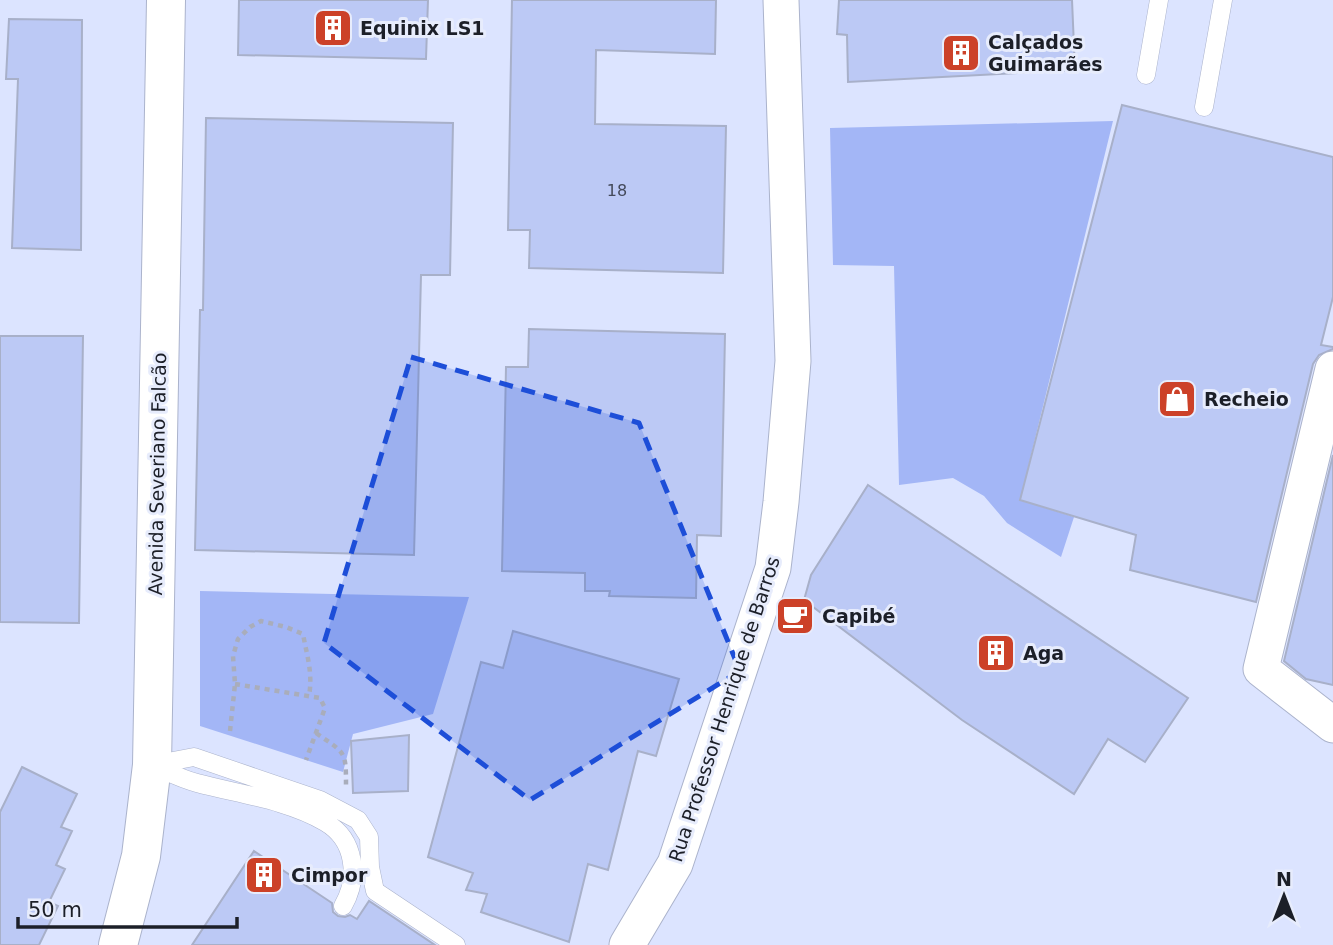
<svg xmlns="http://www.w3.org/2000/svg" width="1333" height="945" font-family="'DejaVu Sans',sans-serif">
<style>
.built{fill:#dce4ff}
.green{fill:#a3b6f6}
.building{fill:#bcc9f5;stroke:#a8b0c9;stroke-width:2}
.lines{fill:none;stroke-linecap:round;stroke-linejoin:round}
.service-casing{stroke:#abb3cc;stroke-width:19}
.minor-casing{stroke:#abb3cc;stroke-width:37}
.tertiary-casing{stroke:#abb3cc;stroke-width:40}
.path{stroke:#a9adbb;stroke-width:4.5;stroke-dasharray:5 5;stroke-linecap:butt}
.service{stroke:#fff;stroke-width:18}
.minor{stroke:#fff;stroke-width:35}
.tertiary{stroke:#fff;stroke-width:38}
.marked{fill:#1d4ed8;fill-opacity:0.2;stroke:#1d4ed8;stroke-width:5;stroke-dasharray:14 9;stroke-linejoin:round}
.labels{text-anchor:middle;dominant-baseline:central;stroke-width:6;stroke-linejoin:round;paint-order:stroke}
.number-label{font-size:16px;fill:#444a5b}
.poi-label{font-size:19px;font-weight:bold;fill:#1c1f28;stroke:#e7ecfc;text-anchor:start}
.street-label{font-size:19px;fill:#1c1f28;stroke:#e7ecfc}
</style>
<rect width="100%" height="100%" fill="#e7ecfc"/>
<path class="built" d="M0,0H1333V945H0Z"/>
<path class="green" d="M1113,121L1020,500L1074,517L1061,557L1007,523L984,496L953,478L899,485L894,266L833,265L830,128Z
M200,591L469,597L433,714L353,734L343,772L200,726Z"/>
<path class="building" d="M239,0H428L426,59L238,55Z
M512,0H716L715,54L596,50L595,124L726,126L723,273L529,268L530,230H508Z
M839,0H1072L1075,70L848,82L847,35L837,34Z
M9,19L82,20L81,250L12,248L18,79H6Z
M1122,105L1333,157V297L1321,345L1333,347V349L1319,355L1313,364L1256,602L1130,570L1136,535L1020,500Z
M206,118L453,123L450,275H421L414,555L195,550L200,310H203Z
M529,329L725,334L721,536L697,535L696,598L609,596L610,591H585V573L502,571L506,367H528Z
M0,336H83L79,623L0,622Z
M1333,455V685L1306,679L1284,661Z
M868,485L1188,698L1145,762L1108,739L1074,794L962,720L804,600L811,575Z
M513,631L679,679L656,756L638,751L608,870L588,864L569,942L481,912L487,894L466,890L473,873L428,857L481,662L503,668Z
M409,735L408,791L353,793L351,741Z
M22,767L77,794L61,827L72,831L56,865L65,869L49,902L58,906L39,945H0V812Z
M254,851L332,903L333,912L338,916L345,917L350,915L357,919L369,901L435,945H192Z"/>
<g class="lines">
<defs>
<path id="service" d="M1146,75L1159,0
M1204,107L1223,0
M152,765L194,757L320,800L358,820L369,837L370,867L375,891L456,945
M152,765C166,771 181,779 197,783C238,794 288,800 325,822C356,840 359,878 343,906"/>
<path id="minor" d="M1333,369L1261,669L1333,725
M627,945L675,864L773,568L781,502L793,361L781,0"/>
<path id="tertiary" d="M118,945L141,856L152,765L166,0"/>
</defs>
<use href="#service" class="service-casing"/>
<use href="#minor" class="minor-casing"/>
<use href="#tertiary" class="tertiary-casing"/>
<path class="path" d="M235,684L320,698L325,708L306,760
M230,731L235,684L233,656L238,639L250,627L261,621L286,627L303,634C307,656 313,673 309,696
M316,733C346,754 346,750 346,788"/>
<use href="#service" class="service"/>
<use href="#minor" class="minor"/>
<use href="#tertiary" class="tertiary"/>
</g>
<path class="marked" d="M411,357L639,423L740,671L530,800L324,643Z"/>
<defs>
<symbol id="building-square" viewBox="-11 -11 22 22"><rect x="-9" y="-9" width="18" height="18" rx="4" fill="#cc4128" stroke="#e7ecfc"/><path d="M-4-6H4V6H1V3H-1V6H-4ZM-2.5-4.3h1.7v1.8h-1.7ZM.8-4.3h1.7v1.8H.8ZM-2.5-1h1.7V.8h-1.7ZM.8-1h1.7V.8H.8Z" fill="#fff"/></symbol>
<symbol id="shop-square" viewBox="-11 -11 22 22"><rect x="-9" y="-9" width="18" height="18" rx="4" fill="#cc4128" stroke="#e7ecfc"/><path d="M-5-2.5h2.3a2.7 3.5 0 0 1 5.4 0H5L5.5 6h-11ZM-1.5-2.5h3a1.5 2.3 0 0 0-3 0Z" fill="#fff"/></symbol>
<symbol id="cafe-square" viewBox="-11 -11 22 22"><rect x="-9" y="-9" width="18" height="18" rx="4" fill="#cc4128" stroke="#e7ecfc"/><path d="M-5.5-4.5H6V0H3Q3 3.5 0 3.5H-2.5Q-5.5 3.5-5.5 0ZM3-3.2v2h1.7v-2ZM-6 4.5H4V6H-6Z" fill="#fff"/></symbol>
</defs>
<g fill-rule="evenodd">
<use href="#building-square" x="311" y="6" width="44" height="44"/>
<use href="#building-square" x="939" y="31" width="44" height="44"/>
<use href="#shop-square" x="1155" y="377" width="44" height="44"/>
<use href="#cafe-square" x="773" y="594" width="44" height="44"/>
<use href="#building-square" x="974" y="631" width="44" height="44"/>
<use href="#building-square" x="242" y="853" width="44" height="44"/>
</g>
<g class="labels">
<g class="number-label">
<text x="617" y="190">18</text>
</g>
<g class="poi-label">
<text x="360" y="28">Equinix LS1</text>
<text x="988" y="42">Calçados<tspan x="988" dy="22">Guimarães</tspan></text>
<text x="1204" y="399">Recheio</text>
<text x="822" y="616">Capibé</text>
<text x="1023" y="653">Aga</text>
<text x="291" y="875">Cimpor</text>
</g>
<g class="street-label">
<text transform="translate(157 474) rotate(-89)">Avenida Severiano Falcão</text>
<text transform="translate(724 709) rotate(-72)">Rua Professor Henrique de Barros</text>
</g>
</g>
<g transform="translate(1284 896)" stroke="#e7ecfc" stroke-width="5" paint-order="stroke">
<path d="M0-5L12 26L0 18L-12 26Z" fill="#1c1f28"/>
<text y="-10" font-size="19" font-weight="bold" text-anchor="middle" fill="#1c1f28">N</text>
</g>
<path d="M18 917v10h219v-10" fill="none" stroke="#1c1f28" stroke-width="3.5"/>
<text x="28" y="917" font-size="21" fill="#1c1f28" stroke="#e7ecfc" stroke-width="5" paint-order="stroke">50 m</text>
</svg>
